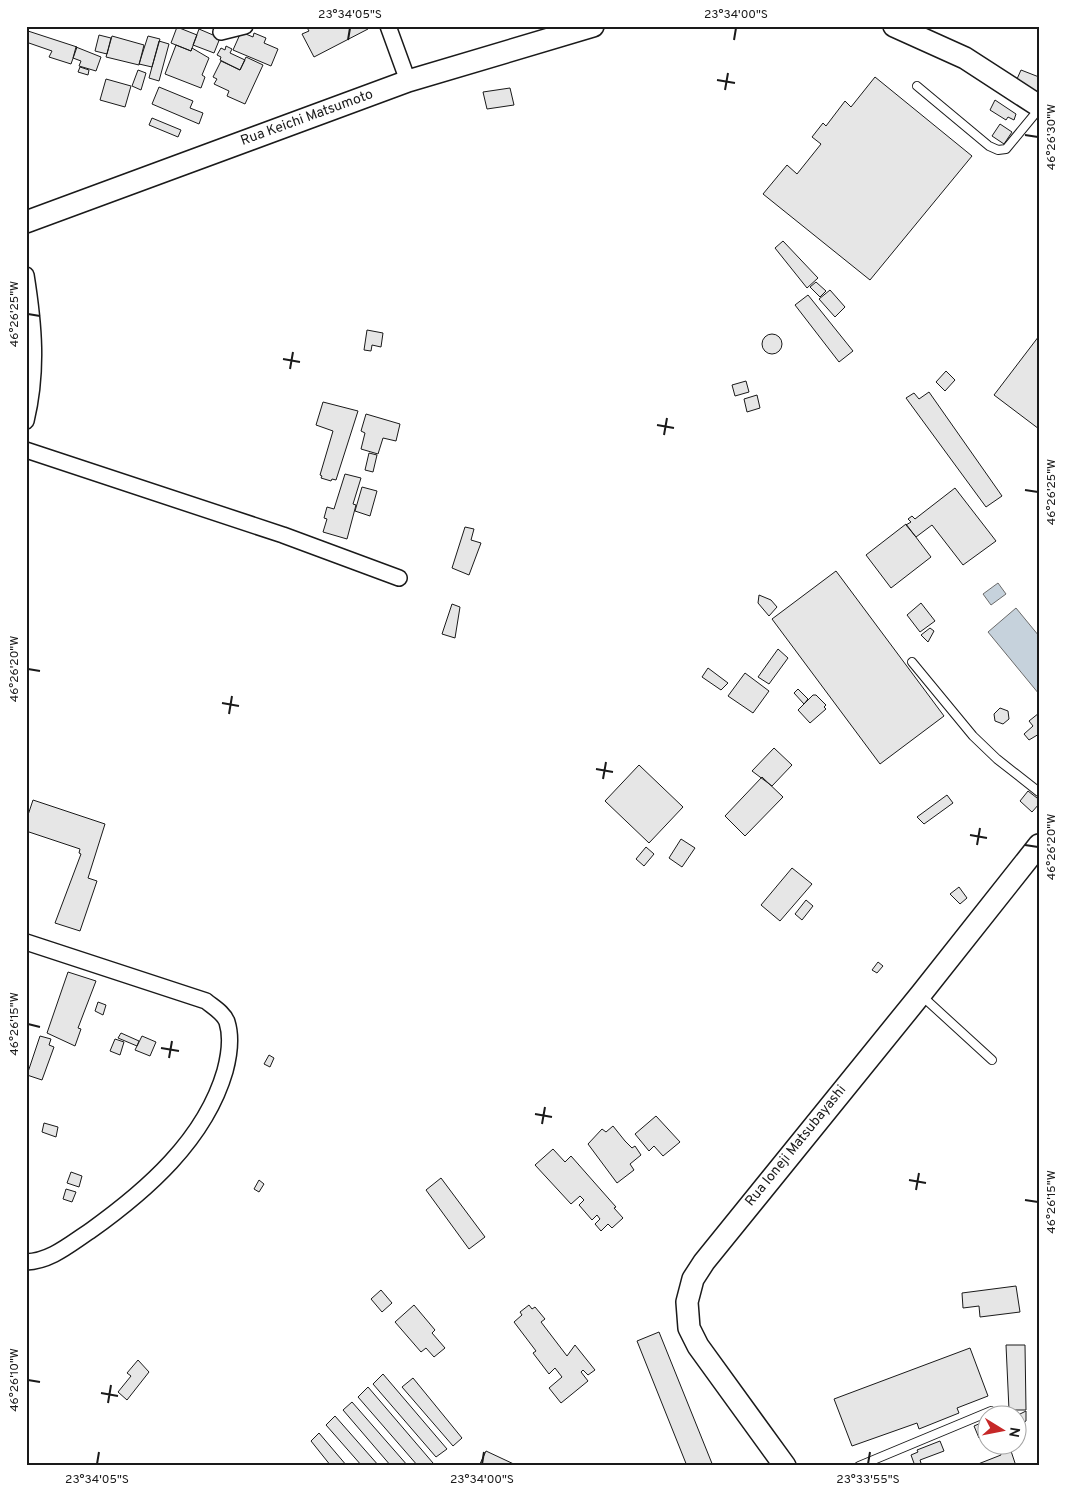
<svg xmlns="http://www.w3.org/2000/svg" width="1065" height="1492" font-family="Overpass,sans-serif">
<style>
.water{fill:#c6d2dc;stroke:#6a6a6a}
.building{fill:#e6e6e6;stroke:#1a1a1a}
.lines{fill:none;stroke-linecap:round;stroke-linejoin:round}
.lane-casing{stroke:#1a1a1a;stroke-width:10}
.street-casing{stroke:#1a1a1a;stroke-width:18}
.secondary-casing{stroke:#1a1a1a;stroke-width:24}
.lane{stroke:#fff;stroke-width:8}
.street{stroke:#fff;stroke-width:15}
.secondary{stroke:#fff;stroke-width:21}
.ticks{fill:none;stroke:#1a1a1a;stroke-width:2}
.labels{text-anchor:middle;dominant-baseline:central;stroke-width:4;stroke-linejoin:round;paint-order:stroke}
.street-label{font-size:14px;fill:#1a1a1a;stroke:#fff}
.neatline{fill:none;stroke:#1a1a1a;stroke-width:2}
.ticks-label{font-size:12px;text-anchor:middle;fill:#1a1a1a}
</style>
<rect width="100%" height="100%" fill="#fff"/>
<path class="water" d="M998,583L1006,594L991,605L983,594Z
M1016,608L1039,636V694L988,632Z"/>
<path class="building" d="M306,26H367L368,29L314,57L302,34L309,31Z
M177,27L197,35L191,51L171,43Z
M199,29L220,38L214,53L193,45Z
M28,31L77,47L71,64L49,57L52,51L26,42Z
M241,32L253,37L254,33L266,38L264,43L278,49L271,66L233,50Z
M99,35L111,38L107,54L95,51Z
M112,36L144,45L139,65L106,57Z
M148,36L160,39L152,67L139,64Z
M159,41L169,44L159,81L149,78Z
M176,45L191,51L192,48L209,58L202,75L205,77L201,88L165,74Z
M226,46L232,49L230,53L245,60L240,70L220,60L221,57L217,55L221,48L225,50Z
M76,47L101,57L96,71L79,66L81,61L73,58Z
M246,57L263,65L245,104L227,96L229,91L214,84L217,79L213,77L221,61L240,70Z
M80,67L89,70L88,75L78,72Z
M138,70L146,73L141,90L132,86Z
M1021,70L1039,77V93L1017,79Z
M875,77L972,156L870,280L763,194L787,165L797,174L821,144L812,137L823,123L826,126L845,101L851,107Z
M106,79L131,86L125,107L100,100Z
M159,87L193,101L190,108L203,113L199,124L152,104Z
M510,88L514,105L487,109L483,92Z
M995,100L1016,114L1014,120L1008,117L1006,120L990,110Z
M152,118L181,130L178,137L149,125Z
M1000,124L1012,132L1004,144L992,136Z
M783,241L818,278L807,288L775,248Z
M816,282L826,291L820,297L810,287Z
M830,290L845,307L835,317L819,299Z
M808,295L853,351L839,362L795,305Z
M367,330L383,333L381,347L372,345L371,351L364,350Z
M762 344a10 10 0 1 1 20 0a10 10 0 1 1-20 0Z
M1039,336V429L994,395Z
M946,371L955,380L945,391L936,382Z
M746,381L749,392L735,396L732,385Z
M929,392L1002,496L986,507L906,398L914,393L919,399Z
M757,395L760,408L747,412L744,399Z
M323,402L358,411L336,480L332,479L331,481L321,478L322,476L320,475L333,431L316,425Z
M366,414L400,424L396,441L383,438L378,454L361,449L365,433L361,431Z
M369,453L377,455L373,472L365,470Z
M345,474L361,478L353,504L356,505L347,539L323,532L327,519L324,518L327,507L334,509Z
M362,487L377,491L370,516L355,511Z
M955,488L996,541L963,565L932,525L916,537L906,525L911,522L908,519L912,516L915,519Z
M906,524L931,557L891,588L866,555Z
M465,527L474,529L471,540L481,543L469,575L452,568Z
M836,571L944,716L880,764L772,619Z
M759,595L771,600L777,607L769,616L758,603Z
M921,603L935,621L920,632L907,615Z
M452,604L460,607L455,638L442,634Z
M930,628L934,631L928,642L921,635Z
M778,649L788,658L769,684L758,677Z
M708,668L728,683L721,690L702,677Z
M745,673L769,691L753,713L728,696Z
M798,689L808,699L804,704L794,693Z
M813,695H816L826,705L824,707L826,709L810,723L798,710Z
M1000,708L1008,711L1009,719L1003,724L995,721L994,714Z
M1039,713V734L1029,740L1024,734L1033,726L1029,721Z
M774,748L792,765L772,786L752,771Z
M639,765L683,807L649,843L605,801Z
M762,777L783,797L745,836L725,816Z
M1028,791L1037,798L1039,796V804L1032,812L1020,801Z
M947,795L953,803L924,824L917,817Z
M33,800L105,824L88,878L97,881L80,931L55,923L81,854L79,853L80,849L26,831V821Z
M681,839L695,848L682,867L669,858Z
M646,847L654,854L644,866L636,859Z
M792,868L812,884L780,921L761,905Z
M959,887L967,898L960,904L950,894Z
M806,900L813,906L802,920L795,914Z
M878,962L883,966L877,973L872,970Z
M68,972L96,981L78,1028L81,1029L75,1046L47,1033Z
M98,1002L106,1005L103,1015L95,1011Z
M121,1033L139,1041L137,1046L118,1038Z
M40,1036L51,1039L49,1045L54,1047L42,1080L27,1075Z
M142,1036L156,1042L150,1056L135,1050Z
M115,1039L124,1042L120,1055L110,1051Z
M269,1055L274,1058L270,1067L264,1064Z
M656,1116L680,1142L663,1156L654,1146L649,1151L635,1134Z
M44,1123L58,1127L56,1137L42,1132Z
M613,1126L625,1141L632,1148L635,1146L641,1155L630,1164L634,1170L617,1183L588,1144L602,1129L606,1132Z
M553,1149L565,1162L571,1156L616,1207L614,1208L623,1218L612,1228L608,1224L601,1231L595,1224L600,1219L597,1215L592,1220L579,1205L584,1200L580,1196L571,1204L535,1165Z
M71,1172L82,1176L79,1187L67,1183Z
M441,1178L485,1237L469,1249L426,1190Z
M259,1180L264,1184L259,1192L254,1189Z
M66,1189L76,1192L72,1202L63,1199Z
M1016,1286L1020,1312L980,1317L979,1306L963,1308L962,1293Z
M381,1290L392,1303L382,1312L371,1299Z
M414,1305L435,1330L432,1333L445,1348L434,1357L426,1348L421,1352L395,1322Z
M529,1305L532,1309L535,1307L545,1319L541,1322L567,1356L575,1345L595,1370L588,1375L583,1370L581,1372L588,1381L561,1403L549,1388L562,1377L555,1368L549,1374L533,1353L536,1351L514,1322L522,1315L520,1312Z
M659,1332L713,1466H687L637,1341Z
M1006,1345H1025L1026,1410H1009Z
M970,1348L988,1396L957,1408L959,1413L919,1429L917,1423L852,1446L834,1399Z
M138,1360L149,1372L127,1400L118,1392L131,1376L127,1373Z
M383,1374L447,1449L436,1457L373,1384Z
M413,1378L462,1438L453,1446L402,1387Z
M368,1387L433,1463L430,1466H418L358,1397Z
M352,1402L408,1466H391L343,1410Z
M1026,1411V1421L1018,1425V1415Z
M335,1416L379,1466H362L326,1425Z
M988,1420V1434L979,1438L974,1426Z
M319,1433L347,1466H331L311,1441Z
M940,1441L944,1451L920,1460L921,1463L915,1466L911,1455L918,1452L917,1450Z
M998,1444H1018L1010,1448L1016,1466H973L1001,1455Z
M486,1451L518,1466H479Z"/>
<g class="lines">
<defs>
<path id="lane" d="M917,86L989,146L998,150L1006,149L1039,109
M912,662L973,736L997,759L1039,792
M922,996L992,1060
M859,1466L991,1411"/>
<path id="street" d="M388,26L408,81
M221,32L245,26
M26,275C34,325 38,371 26,421
M26,450L283,535L399,578
M26,942L206,1001C213,1007 224,1013 227,1022C232,1038 229,1056 225,1071C205,1140 146,1191 90,1231C70,1244 51,1261 26,1262"/>
<path id="secondary" d="M894,26L965,58L1039,106
M26,222L408,81L593,26
M785,1466L698,1346L689,1328L687,1302L693,1279L704,1262L921,994L1039,845"/>
</defs>
<use href="#lane" class="lane-casing"/>
<use href="#street" class="street-casing"/>
<use href="#secondary" class="secondary-casing"/>
<use href="#lane" class="lane"/>
<use href="#street" class="street"/>
<use href="#secondary" class="secondary"/>
</g>
<path class="ticks" d="M348,40L350,28M734,40L736,28M717,80L735,83M725,90L728,73M1025,135L1038,137M28,314L40,316M283,359L300,362M290,369L293,352M657,425L674,428M664,435L667,418M1025,490L1038,492M28,669L40,671M222,703L239,706M229,714L232,696M596,769L613,772M603,779L606,762M970,835L987,838M977,845L980,828M1025,845L1038,847M28,1024L40,1027M161,1048L179,1051M169,1058L172,1041M535,1114L552,1117M542,1124L545,1107M909,1180L926,1183M916,1190L919,1173M1025,1200L1038,1202M28,1380L40,1382M101,1393L118,1396M108,1403L111,1385M97,1464L99,1452M482,1464L484,1452M868,1464L870,1452"/>
<g class="labels">
<g class="street-label">
<text transform="translate(307 118) rotate(-20)">Rua Keichi Matsumoto</text>
<text transform="translate(796 1146) rotate(-51)">Rua Ioneji Matsubayashi</text>
</g>
</g>
<rect width="1065" height="1492" fill="none" stroke="#ffffff" stroke-width="55"/>
<g transform="translate(1002 1430) rotate(100)"><circle r="24" fill="#ffffff" stroke="#a3a3a3"/>
<path d="M0-4L9 19L0 12L-9 19Z" fill="#c62828"/>
<text y="-8" font-size="14" font-weight="bold" text-anchor="middle" fill="#1a1a1a">N</text>
</g>
<rect x="28" y="28" width="1010" height="1436" class="neatline"/>
<g class="ticks-label">
<text x="350" y="18">23°34'05"S</text>
<text x="736" y="18">23°34'00"S</text>
<text transform="translate(1051 137) rotate(-90)" y="4">46°26'30"W</text>
<text transform="translate(14 314) rotate(-90)" y="4">46°26'25"W</text>
<text transform="translate(1051 492) rotate(-90)" y="4">46°26'25"W</text>
<text transform="translate(14 669) rotate(-90)" y="4">46°26'20"W</text>
<text transform="translate(1051 847) rotate(-90)" y="4">46°26'20"W</text>
<text transform="translate(14 1024) rotate(-90)" y="4">46°26'15"W</text>
<text transform="translate(1051 1202) rotate(-90)" y="4">46°26'15"W</text>
<text transform="translate(14 1380) rotate(-90)" y="4">46°26'10"W</text>
<text x="97" y="1483">23°34'05"S</text>
<text x="482" y="1483">23°34'00"S</text>
<text x="868" y="1483">23°33'55"S</text>
</g>
</svg>
